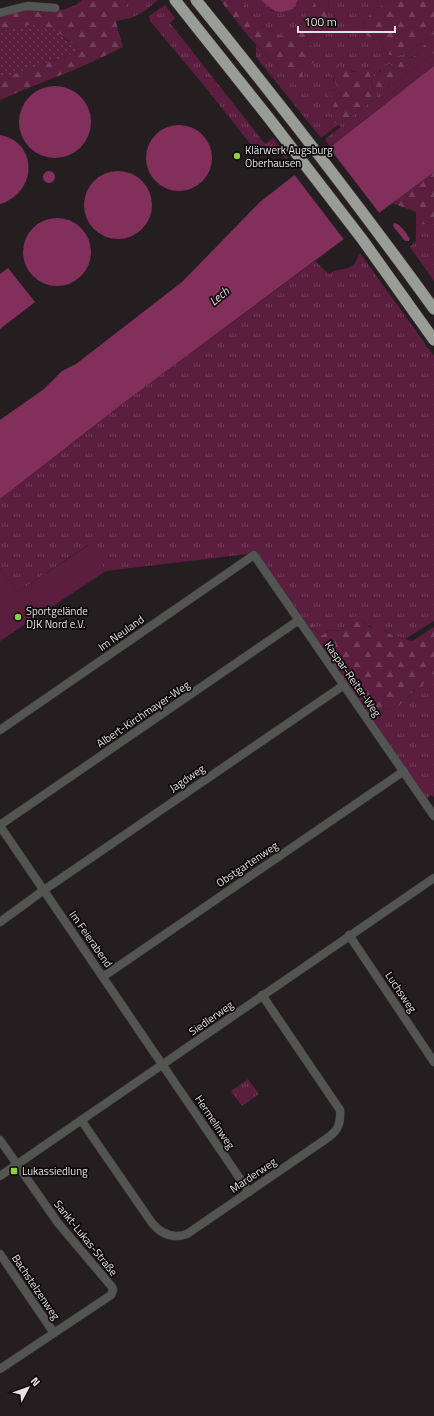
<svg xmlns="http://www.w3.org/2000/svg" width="434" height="1416" font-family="'Titillium Web',sans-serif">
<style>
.grass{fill:url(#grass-tufts);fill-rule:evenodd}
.forest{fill:url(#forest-firs)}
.garden{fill:url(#garden-dots)}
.pitch{fill:#5b1e3e}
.water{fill:#832f5c}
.pier{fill:#251e21}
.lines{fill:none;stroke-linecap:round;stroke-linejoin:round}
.minor-casing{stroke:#40393c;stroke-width:9}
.highway-casing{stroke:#40393c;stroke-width:12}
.minor{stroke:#535552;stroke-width:8}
.highway{stroke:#999d96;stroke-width:11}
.poi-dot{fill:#8ece43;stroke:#0c090b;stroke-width:1.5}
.labels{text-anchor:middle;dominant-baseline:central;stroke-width:3.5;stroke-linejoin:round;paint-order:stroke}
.poi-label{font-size:11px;fill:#e6e1e3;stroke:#0c090b;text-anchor:start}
.street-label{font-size:11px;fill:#e6e1e3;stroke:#0c090b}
.water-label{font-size:12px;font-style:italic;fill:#efd6e1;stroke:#0c090b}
</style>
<defs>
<pattern id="grass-tufts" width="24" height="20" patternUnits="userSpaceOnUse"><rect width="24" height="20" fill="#5b1e3e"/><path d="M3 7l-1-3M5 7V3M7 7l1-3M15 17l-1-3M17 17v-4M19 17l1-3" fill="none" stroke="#733e5a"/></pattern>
<pattern id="forest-firs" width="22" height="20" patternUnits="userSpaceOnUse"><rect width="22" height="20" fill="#5b1e3e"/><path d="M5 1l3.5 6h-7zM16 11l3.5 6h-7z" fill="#733e5a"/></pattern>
<pattern id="garden-dots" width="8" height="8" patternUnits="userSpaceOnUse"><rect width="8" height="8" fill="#5b1e3e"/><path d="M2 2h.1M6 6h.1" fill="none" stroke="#733e5a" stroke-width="1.8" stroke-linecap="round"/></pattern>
</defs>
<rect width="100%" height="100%" fill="#251e21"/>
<path class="grass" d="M129,0H158C143,13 136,18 116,21Z
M241,0H261L273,11L293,9L298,0H314V4L300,25L281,36L261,26Z
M328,0H389L383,2C381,9 377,10 372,14C368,17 365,21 362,25L364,34L369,37L372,40L378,38L389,55L396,56L405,54L434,34V43L427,42C425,45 417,55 414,56C407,59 400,61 397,70L394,69L390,64L380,69L379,72L376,74L375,85L379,90L385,91L434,53V66L330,147L325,139L341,127L338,125L321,138L256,57V45L295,84L304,74L303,70L312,64L307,42C318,29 331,18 328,0ZM346,67C354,73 357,73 366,68C371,73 371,77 372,83C373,88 376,92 377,97L339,125L331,110L335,102L342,95L340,92L329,97L330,89L332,91L338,88L333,79V77Z
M165,5L175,18L170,23L265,144L273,138L288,158L286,159L278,150C270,155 263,157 255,150L202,83L150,21L149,16Z
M434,223V281L410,247L416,241V225Z
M360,253L434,356V621L405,639L390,634L385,630L372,628L360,619L343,631L329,630L323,635L317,633L312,622L305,623L255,553L106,571L88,545L18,592L0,568V499L126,401L315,261L329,274C335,268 345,271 352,266C358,262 356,257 360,253Z
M434,674V797L431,795L427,799L369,715L375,711L398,707L404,700L416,690L422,687L426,678Z
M248,1079L259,1094L242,1106L231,1091Z"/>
<path class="forest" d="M82,0H129L116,22L123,47C83,68 41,82 0,100V79L81,51L60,34L8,29L0,32V13L28,9L40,12L55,8L62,10L74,6Z
M220,0H241L261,26L281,36L300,25L314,4V0H328C331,18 318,29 307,42L319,56L312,64L304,70L302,78L295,85L249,37Z
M389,0H434V34L405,54L396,56L389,55L378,38L372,40L370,39L369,37L364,34L361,30C361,26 369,15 372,13C378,10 381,8 383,2Z
M430,41L434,43V53L385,91L381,92L375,85L374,76L381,71V68L389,64L394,69L397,70L400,62H402L405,59L413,57L417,54L427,42Z
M337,66H340L343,68L349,66L351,71C357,74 359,70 363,67C372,71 370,76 372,84C373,89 377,91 377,97L374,99L339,125L334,122L331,110L335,102L342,95L340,92L329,97L325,95V92L328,89L333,91L338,88L331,74L334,68Z
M434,172V223L416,225V212L392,203Z
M360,619L371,628C380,626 383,630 390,634C396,637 405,639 412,641L434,627V674L426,678L422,687C412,691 405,699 398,707L375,711L369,715L305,623L312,622L317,633L323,635L329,630L343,631Z"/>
<path class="garden" d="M23,25H34L57,30L60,35L81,51L0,79V32Z"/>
<path class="pitch" d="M89,545L106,571L0,641V568L18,592Z"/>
<path class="water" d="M261,0H298L293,9C276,15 273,11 261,0Z
M434,66V172L126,401L0,499V420L44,389L62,371L76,364L182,282L260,202Z
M19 122a36 36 0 1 1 72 0a36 36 0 1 1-72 0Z
M146 158a33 33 0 1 1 66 0a33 33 0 1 1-66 0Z
M0,135C38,142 38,192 0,204Z
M43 177a6 6 0 1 1 12 0a6 6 0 1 1-12 0Z
M84 205a34 34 0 1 1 68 0a34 34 0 1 1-68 0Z
M23 252a34 34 0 1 1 68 0a34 34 0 1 1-68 0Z
M394,223C401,224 406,233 410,239L409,241H405L393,226Z
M8,268L35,302L0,329V274Z"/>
<path class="pier" d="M328,146L380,214L345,241L293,173Z"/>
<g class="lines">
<defs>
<path id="minor" d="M0,13L27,6L55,8
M0,730L254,555L434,816
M0,825L299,620
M0,826L249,1192
M0,922L44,890L344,685
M349,935L434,1062
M104,976L404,771
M81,1120L152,1223C162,1235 173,1239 187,1234L326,1139C338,1131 341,1124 340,1110L262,995
M0,1140L58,1223L112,1287L113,1290L111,1295L0,1369
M0,1176L434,878
M0,1254L54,1333"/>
<path id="highway" d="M175,0L268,117L362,239L434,340
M196,0C278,101 358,204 434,309"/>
</defs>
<use href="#minor" class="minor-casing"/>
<use href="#highway" class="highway-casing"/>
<use href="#minor" class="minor"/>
<use href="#highway" class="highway"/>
</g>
<g class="poi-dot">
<circle cx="237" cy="156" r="4"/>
<circle cx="18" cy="617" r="4"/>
<rect x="10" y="1167" width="8" height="8" rx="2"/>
</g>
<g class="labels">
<g class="poi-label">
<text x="245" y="150">Klärwerk Augsburg<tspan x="245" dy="13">Oberhausen</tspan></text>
<text x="26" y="611">Sportgelände<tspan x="26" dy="13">DJK Nord e.V.</tspan></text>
<text x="22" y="1171">Lukassiedlung</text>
</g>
<g class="street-label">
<text transform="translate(121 633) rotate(-35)">Im Neuland</text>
<text transform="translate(353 679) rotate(55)">Kaspar-Reiter-Weg</text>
<text transform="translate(143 714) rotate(-34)">Albert-Kirchmayer-Weg</text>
<text transform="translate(187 778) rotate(-34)">Jagdweg</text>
<text transform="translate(247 864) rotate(-34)">Obstgartenweg</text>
<text transform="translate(91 939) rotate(55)">Im Feierabend</text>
<text transform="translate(401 992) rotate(56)">Luchsweg</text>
<text transform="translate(211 1018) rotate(-35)">Siedlerweg</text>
<text transform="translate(215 1122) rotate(56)">Hermelinweg</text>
<text transform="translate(253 1175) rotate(-34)">Marderweg</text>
<text transform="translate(86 1238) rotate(51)">Sankt-Lukas-Straße</text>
<text transform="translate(36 1287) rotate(56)">Bachstelzenweg</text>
</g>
<g class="water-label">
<text transform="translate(219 296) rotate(-40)">Lech</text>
</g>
</g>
<g transform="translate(28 1388) rotate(49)" stroke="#0c090b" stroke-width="3" paint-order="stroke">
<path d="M0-3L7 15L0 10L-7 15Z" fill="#e6e1e3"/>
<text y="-6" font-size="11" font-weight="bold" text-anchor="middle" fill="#e6e1e3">N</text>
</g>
<path d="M298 26v6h97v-6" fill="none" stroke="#e6e1e3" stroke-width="2"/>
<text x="304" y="26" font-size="12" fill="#e6e1e3" stroke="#0c090b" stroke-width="3" paint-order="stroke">100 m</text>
</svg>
